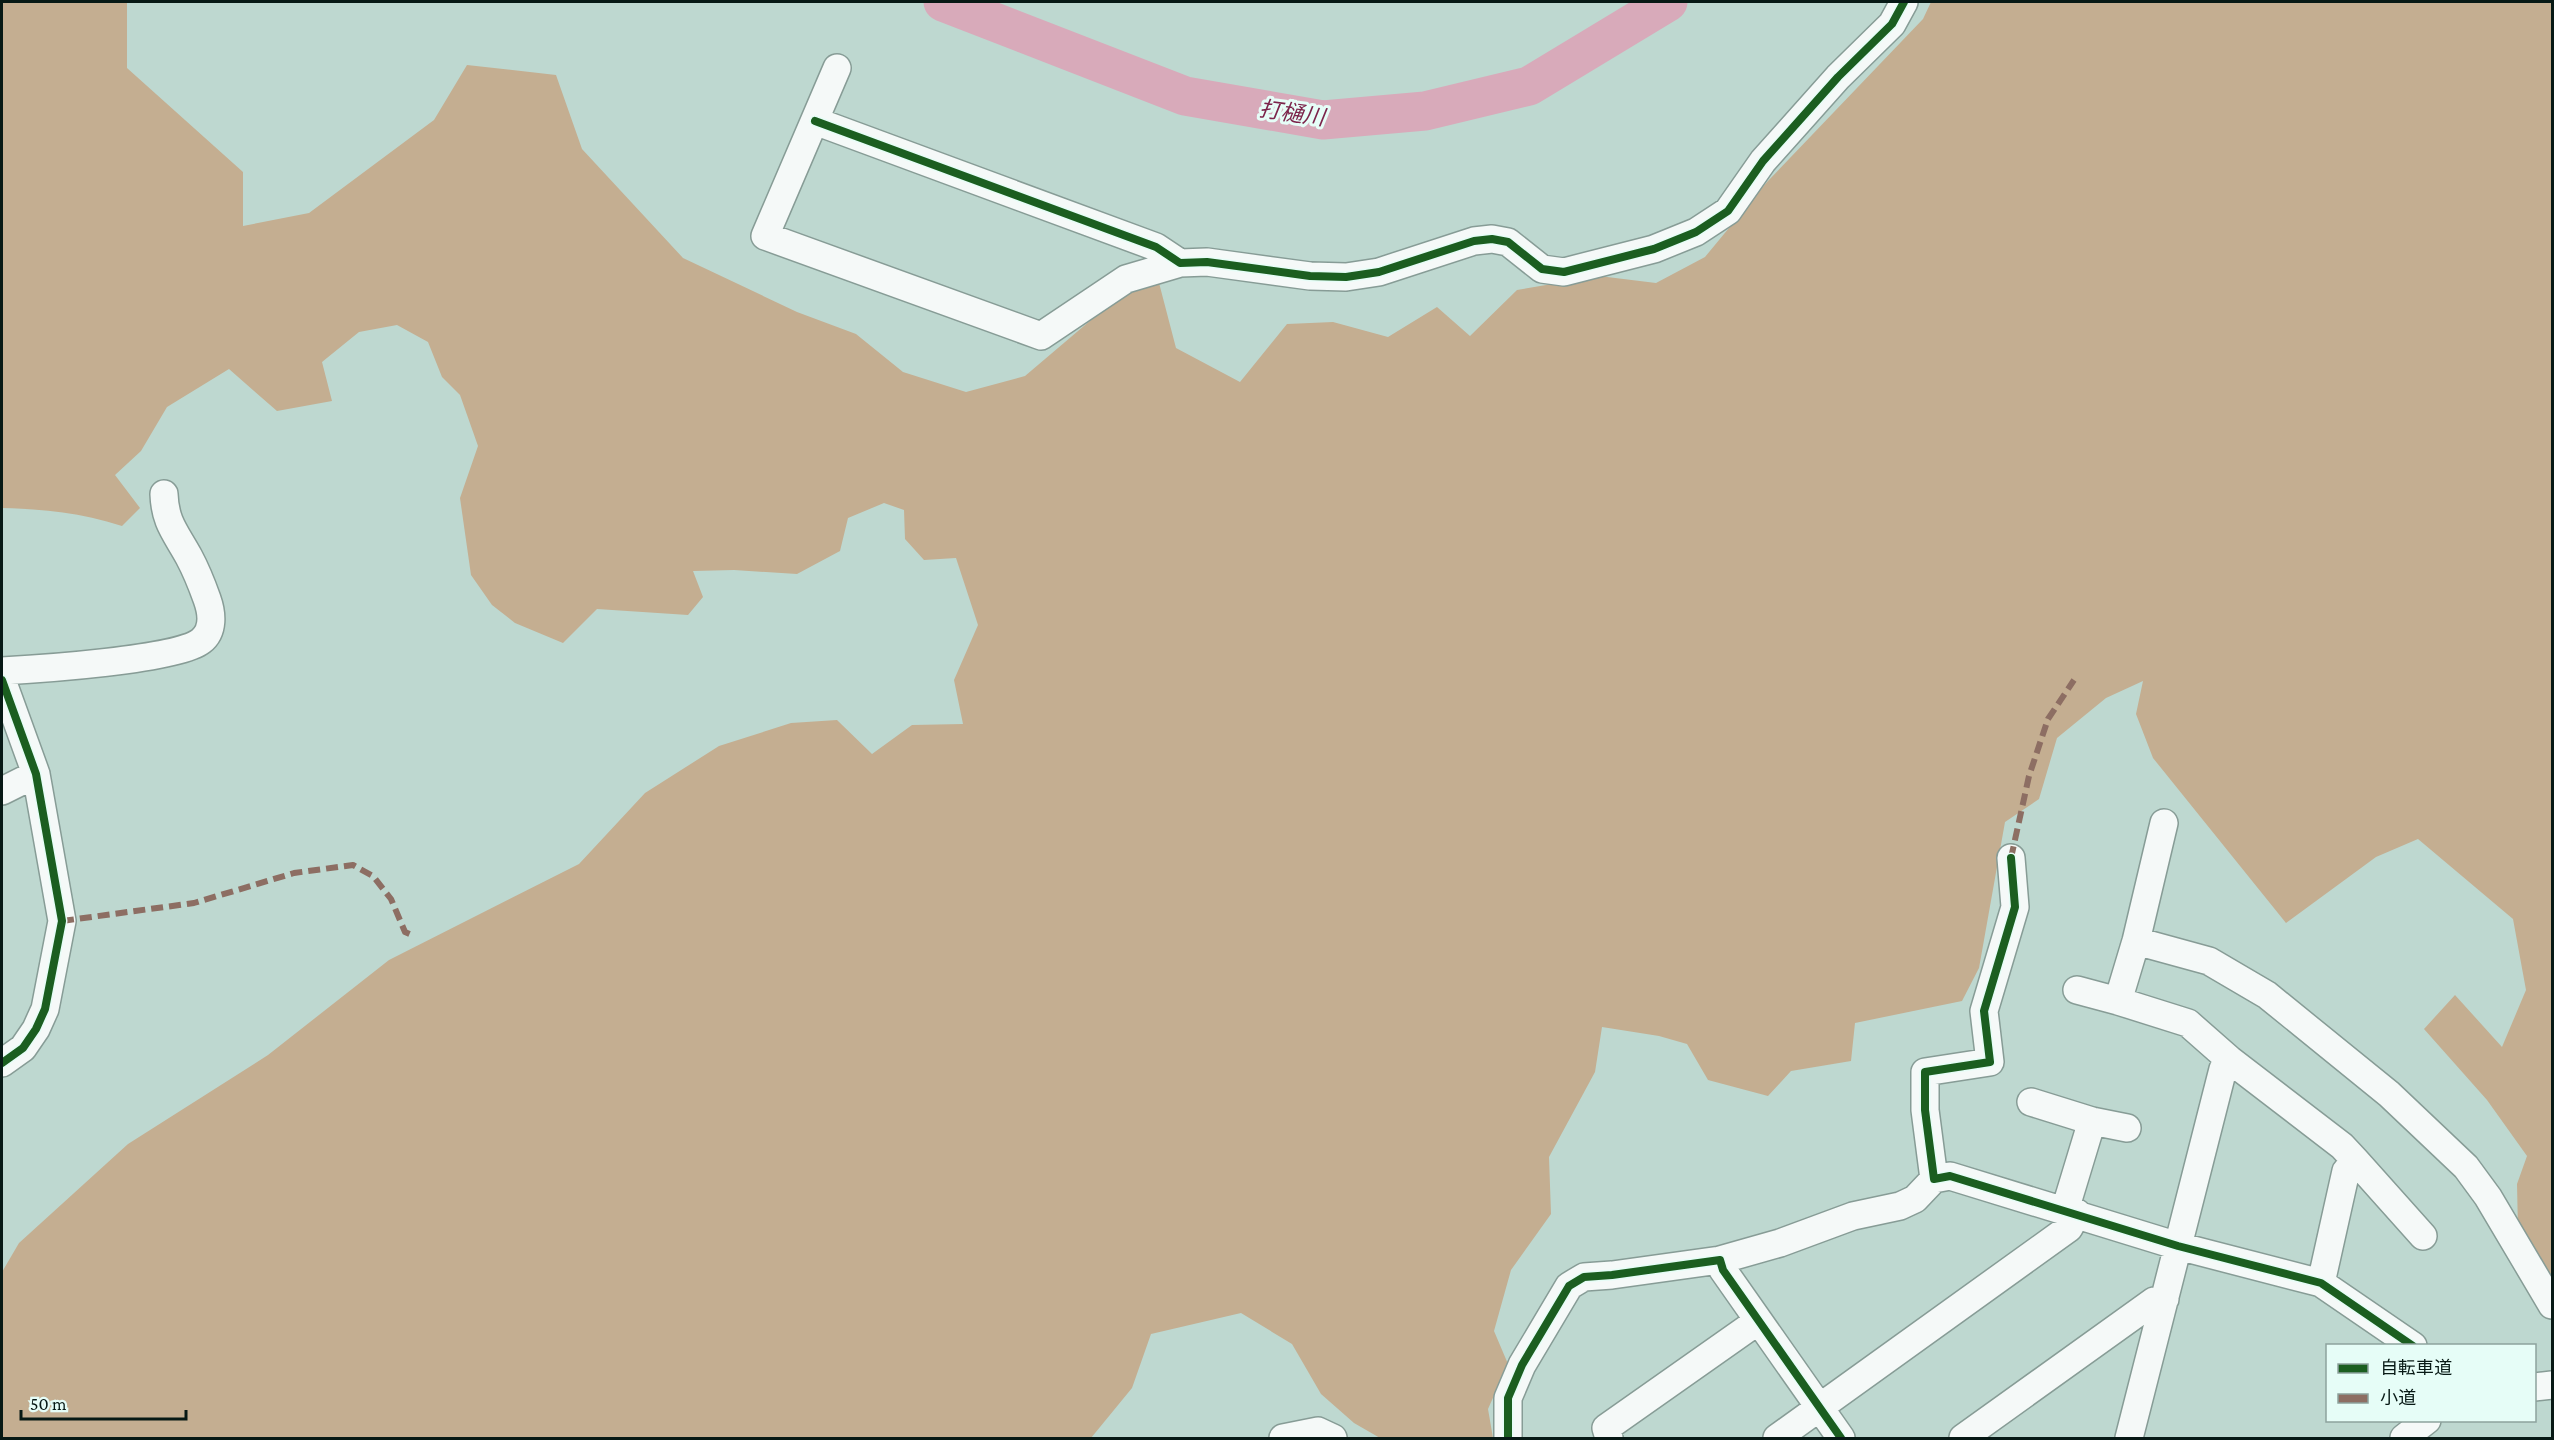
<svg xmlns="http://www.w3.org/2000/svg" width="2554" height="1440" font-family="'Crimson Pro','Noto Sans JP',serif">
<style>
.forest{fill:#c4ae91}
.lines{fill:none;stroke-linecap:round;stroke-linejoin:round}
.river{stroke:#d8aaba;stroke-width:39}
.street-casing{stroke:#879c96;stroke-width:30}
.street{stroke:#f5f9f8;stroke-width:27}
.quiet{stroke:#8d6e63;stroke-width:6;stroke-dasharray:12 6;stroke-linecap:butt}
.cycleway-casing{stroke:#e6fdf7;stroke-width:11}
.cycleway{stroke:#1b5e20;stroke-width:8}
.labels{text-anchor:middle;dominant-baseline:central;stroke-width:6;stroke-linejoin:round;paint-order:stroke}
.water-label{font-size:22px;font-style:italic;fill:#7c244b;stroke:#e6fdf7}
</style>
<rect width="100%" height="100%" fill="#bed8d0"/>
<path class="forest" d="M2,2H127V68L243,172V226L309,213L434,120L467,65L556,75L582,149L683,258L797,312L856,334L903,372L966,392L1025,376L1111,303L1158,279L1176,348L1240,382L1287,324L1333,322L1388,337L1437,307L1470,336L1517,290L1599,276L1656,283L1705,257L1767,182L1923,19L1931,2H2552V1279L2518,1230L2517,1184L2527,1156L2487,1100L2424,1029L2455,995L2502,1047L2526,990L2513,919L2418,839L2376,857L2286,923L2153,758L2136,714L2143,681L2106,698L2057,738L2039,799L2005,822L1979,968L1962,1001L1855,1023L1851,1061L1791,1071L1768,1096L1708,1080L1687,1044L1659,1036L1602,1027L1595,1072L1549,1157L1551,1214L1511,1270L1494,1331L1508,1364L1488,1409L1493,1438H1380L1354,1423L1321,1394L1292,1344L1241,1313L1151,1334L1132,1388L1091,1438H2V1272L19,1243L128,1144L268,1055L389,960L579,864L645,793L719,746L791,723L837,720L872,754L912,725L963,724L954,680L978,625L956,558L924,560L905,539L904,510L884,503L848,518L840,551L797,574L734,570L693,571L703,597L688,615L597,609L563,643L515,623L492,605L471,575L460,498L478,446L460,395L442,377L428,342L397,325L359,332L322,362L332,401L277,411L229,369L167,407L141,451L115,475L140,508L122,526C81,513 45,509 2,508Z"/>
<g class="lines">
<path class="river" d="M943,2L1185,96L1323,120L1425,111L1529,86L1668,2"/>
<defs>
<path id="street" d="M837,68L765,236L1041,336L1126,279L1180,263
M815,121L1156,247L1180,263L1207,262L1310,276L1346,277L1379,272L1474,241L1492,239L1508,242L1542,269L1564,272L1654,249L1696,232L1728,211L1763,161L1838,77L1892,24L1904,2
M2,671C38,669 177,660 201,641C214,631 212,613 207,599C202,585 196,570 189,557C176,533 165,523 164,494
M2,680L36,774L62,921L45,1009L36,1029L23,1048L2,1063
M2,791L36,774
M2011,858L2015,907L1984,1011L1990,1062L1925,1072V1110L1934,1179L1950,1176L2178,1246L2321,1283L2413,1346
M2136,941L2209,961L2267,995L2389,1094L2466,1167L2488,1197L2552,1305
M2077,990L2118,1001L2136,941L2164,823
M2118,1001L2188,1023L2230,1060L2342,1146L2356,1161
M2031,1102L2092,1121L2127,1128
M2065,1210L2092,1121
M1720,1260L1780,1243L1853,1216L1900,1206L1915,1199L1934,1179
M2321,1283L2346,1171L2356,1161L2423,1236
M2534,1387L2552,1385
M1283,1438L1318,1431L1333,1438
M1508,1438V1398L1522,1365L1569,1286L1584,1277L1612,1275L1720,1260L1723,1270L1841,1438
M1609,1438L1606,1428L1758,1321
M1777,1438L2069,1228L2077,1213
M1963,1438L2154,1301L2165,1299
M2129,1438L2223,1069L2230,1060
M2404,1438L2427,1420"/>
</defs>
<use href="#street" class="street-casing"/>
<use href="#street" class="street"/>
<path class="quiet" d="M2011,858L2029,776L2048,719L2074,680
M62,921L194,903L294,873L353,865L373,876L391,899L405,932L414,936"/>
<defs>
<path id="cycleway" d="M815,121L1156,247L1180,263L1207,262L1310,276L1346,277L1379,272L1474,241L1492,239L1508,242L1542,269L1564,272L1654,249L1696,232L1728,211L1763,161L1838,77L1892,24L1904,2
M2,680L36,774L62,921L45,1009L36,1029L23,1048L2,1063
M2011,858L2015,907L1984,1011L1990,1062L1925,1072V1110L1934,1179L1950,1176L2178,1246L2321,1283L2413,1346
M1508,1438V1398L1522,1365L1569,1286L1584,1277L1612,1275L1720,1260L1723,1270L1841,1438"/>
</defs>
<use href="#cycleway" class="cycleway-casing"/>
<use href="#cycleway" class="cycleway"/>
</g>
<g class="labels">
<g class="water-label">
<text transform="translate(1292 113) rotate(8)">打樋川</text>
</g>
</g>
<rect width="2554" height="1440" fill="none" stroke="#071915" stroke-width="6"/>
<rect x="2326" y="1344" width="210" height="78" fill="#e6fdf7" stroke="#8da29d" stroke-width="1.5"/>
<rect x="2338" y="1364" width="30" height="9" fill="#1b5e20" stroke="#8da29d" stroke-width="1.5"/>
<text x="2380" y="1374" font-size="18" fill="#071915">自転車道</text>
<rect x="2338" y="1394" width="30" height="9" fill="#8d6e63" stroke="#8da29d" stroke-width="1.5"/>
<text x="2380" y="1404" font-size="18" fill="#071915">小道</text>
<path d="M21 1410v9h165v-9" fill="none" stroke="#071915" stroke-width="3"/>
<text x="30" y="1410" font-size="18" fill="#071915" stroke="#e6fdf7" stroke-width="4.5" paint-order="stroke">50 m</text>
</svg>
